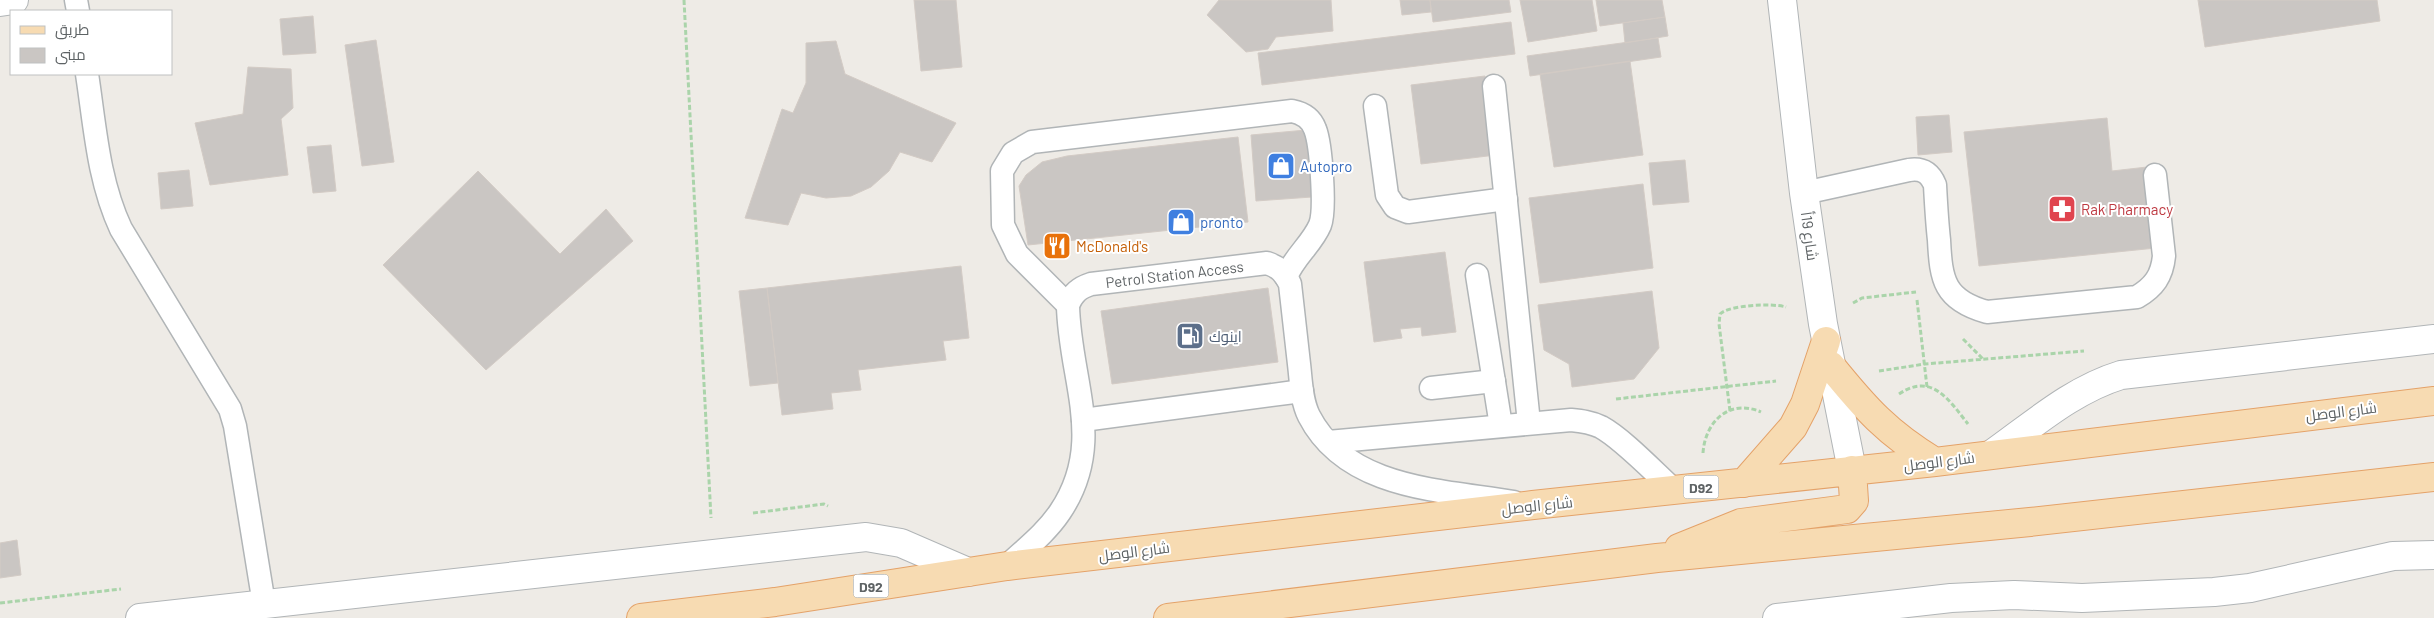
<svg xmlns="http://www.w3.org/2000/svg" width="2434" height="618" font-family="Barlow,Cairo,sans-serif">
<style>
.building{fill:#cac6c3;stroke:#d3cbc5}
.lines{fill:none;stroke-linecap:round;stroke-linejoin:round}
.service-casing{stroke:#b1b5b7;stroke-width:25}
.minor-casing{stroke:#b1b5b7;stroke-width:30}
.primary-casing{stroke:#e4a269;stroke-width:30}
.path{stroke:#aad4aa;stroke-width:3;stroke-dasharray:5 2.5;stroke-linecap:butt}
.service{stroke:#fff;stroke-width:22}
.minor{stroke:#fff;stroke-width:28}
.primary{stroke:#f7dbb2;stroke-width:28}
.labels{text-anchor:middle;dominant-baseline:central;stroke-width:4;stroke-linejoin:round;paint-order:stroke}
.shield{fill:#fff;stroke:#8e9293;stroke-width:1}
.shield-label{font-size:14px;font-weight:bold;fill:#5e6365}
.shop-label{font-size:15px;fill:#366cbe;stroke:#fff;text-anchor:start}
.health-label{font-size:15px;fill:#be3a42;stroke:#fff;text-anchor:start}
.street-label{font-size:15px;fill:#5e6365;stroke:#fff}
.food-label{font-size:15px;fill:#c56008;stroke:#fff;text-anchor:start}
.service-label{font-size:15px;fill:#4e5e75;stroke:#fff;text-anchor:start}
</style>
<rect width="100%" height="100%" fill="#eeebe6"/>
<path class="building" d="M914,0H956L962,67L921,71Z
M1219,0H1331L1333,31L1276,37L1268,49L1246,52L1207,15Z
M1400,0H1430L1431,12L1402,15Z
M1430,0H1509L1511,12L1433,22Z
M1520,0H1592L1597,31L1528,42Z
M1596,0H1662L1665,17L1600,26Z
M2198,0H2377L2380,21L2205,47Z
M313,16L316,53L283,55L280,19Z
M1665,17L1668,36L1625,43L1623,23Z
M1511,22L1515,54L1262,85L1258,53Z
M1658,38L1661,57L1530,76L1527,56Z
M376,40L394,162L362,166L345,45Z
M836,41L845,74L956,123L932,162L900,152L889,171L871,187L851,196L826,198L801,193L788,225L745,218L782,109L793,113L806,83V43Z
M1630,61L1643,155L1554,167L1540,74Z
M248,67L291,69L293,108L281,119L288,175L210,185L195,123L243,114Z
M1485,76L1496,155L1421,164L1411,85Z
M1949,115L1952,152L1918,155L1916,117Z
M2107,118L2112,171L2147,167L2156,248L1979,266L1964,132Z
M1306,130L1312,197L1256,201L1251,135Z
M1238,137L1248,222L1028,245L1019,186L1026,175L1042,162L1067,156Z
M331,145L336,191L313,193L307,147Z
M1685,160L1689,202L1653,205L1649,163Z
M189,170L193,206L161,209L158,173Z
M478,171L560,254L606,209L633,241L486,370L383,265Z
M1643,184L1653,268L1540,283L1529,198Z
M1445,252L1456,332L1422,336L1421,327L1400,329L1402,338L1374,342L1364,262Z
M961,266L969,338L943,341L946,360L858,370L861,390L831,393L833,409L782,415L767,288Z
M767,288L778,383L750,386L739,291Z
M1268,288L1278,362L1112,384L1101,311Z
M1652,291L1659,348L1634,379L1572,387L1569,364L1544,350L1538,305Z
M17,540L21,575L0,578V543Z"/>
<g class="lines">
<defs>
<g id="service">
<path d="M76,0L78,11"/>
<path d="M87,74C95,126 98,180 121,229L230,409L235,426L264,604"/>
<path d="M1494,86L1529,423"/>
<path d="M1375,106L1387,195L1395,207L1408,212L1506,199"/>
<path d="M1804,193L1909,170C1923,168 1930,173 1935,185C1936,204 1937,222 1939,240C1941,280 1944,300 1987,312L2137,297C2154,287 2162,276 2164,256L2155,175"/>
<path d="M1477,275L1501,426"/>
<path d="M1068,305L1017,254L1003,225L1002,171L1013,153L1032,142L1292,111C1302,113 1311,118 1315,129C1321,144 1326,210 1320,225C1312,244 1294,257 1286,277"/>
<path d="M1431,388L1494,381"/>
<path d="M1083,420L1302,391"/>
<path d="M1328,442L1571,420C1581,421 1591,422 1601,427C1623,439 1655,473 1675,491"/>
<path id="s1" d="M1007,566C1025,549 1046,533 1060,512C1107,442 1069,379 1068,305C1073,293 1079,288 1091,284L1267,263C1279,267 1285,273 1290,284C1293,311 1296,337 1299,364C1301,380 1301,400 1309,416C1347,490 1443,490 1514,502"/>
</g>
<path id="minor" d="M1782,0L1804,193L1823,324L1852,470
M0,2L14,0
M1992,454C2033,425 2072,390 2121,375L2434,339
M140,618L866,537L901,543L968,572
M1777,618L1951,598L2014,595L2082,598L2214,592L2250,588L2393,556L2434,555"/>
<path id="primary" d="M1831,366C1865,408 1887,433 1935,462
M1744,483L1793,427L1805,404L1826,341
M1679,548L1741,523L1847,509L1854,501L1852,470
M641,618L775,602L1007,566L1533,505L1935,462L2434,401
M1168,618L1657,558L2030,522L2434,477"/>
</defs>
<use href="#service" class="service-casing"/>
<use href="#minor" class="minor-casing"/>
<use href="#primary" class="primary-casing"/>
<path class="path" d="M684,0L711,518
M1917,300L1927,387
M1853,303L1862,298L1916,292
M1963,339L1983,359
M1879,371L1925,364L2084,351
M1899,394C1932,372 1949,400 1968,424
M1616,399L1776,381
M1730,411L1719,324L1720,314C1729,305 1773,303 1786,307
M1703,453C1705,422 1729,398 1761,412
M753,513L824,504L828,506
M0,603L121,589"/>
<use href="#service" class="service"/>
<use href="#minor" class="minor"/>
<use href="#primary" class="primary"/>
</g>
<defs>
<symbol id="shop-square" viewBox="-11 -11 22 22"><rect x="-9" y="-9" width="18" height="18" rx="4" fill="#3f7fe0" stroke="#fff"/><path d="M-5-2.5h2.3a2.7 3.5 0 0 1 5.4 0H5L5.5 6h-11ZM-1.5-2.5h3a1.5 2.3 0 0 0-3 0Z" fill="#fff"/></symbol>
<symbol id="pharmacy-square" viewBox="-11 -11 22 22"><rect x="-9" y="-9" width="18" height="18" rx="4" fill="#e0444e" stroke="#fff"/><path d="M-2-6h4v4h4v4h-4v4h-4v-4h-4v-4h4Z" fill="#fff"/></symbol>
<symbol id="restaurant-square" viewBox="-11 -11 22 22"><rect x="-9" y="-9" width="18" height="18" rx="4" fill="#e8710a" stroke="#fff"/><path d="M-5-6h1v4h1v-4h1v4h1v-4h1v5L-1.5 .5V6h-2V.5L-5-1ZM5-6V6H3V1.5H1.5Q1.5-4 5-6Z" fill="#fff"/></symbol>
<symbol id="fuel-square" viewBox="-11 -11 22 22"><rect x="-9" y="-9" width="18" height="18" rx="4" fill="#5c6f8a" stroke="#fff"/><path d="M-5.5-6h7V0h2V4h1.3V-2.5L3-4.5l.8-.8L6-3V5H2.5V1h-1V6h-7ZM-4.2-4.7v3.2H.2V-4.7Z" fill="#fff"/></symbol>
</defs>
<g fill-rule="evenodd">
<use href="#shop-square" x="1265" y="150" width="32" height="32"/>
<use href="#pharmacy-square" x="2046" y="193" width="32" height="32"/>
<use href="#shop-square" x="1165" y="206" width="32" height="32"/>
<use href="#restaurant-square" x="1041" y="230" width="32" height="32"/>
<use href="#fuel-square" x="1174" y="320" width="32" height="32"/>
</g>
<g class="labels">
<g class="shield">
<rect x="1683.5" y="475.5" width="35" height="23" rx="4"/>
<rect x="853.5" y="574.5" width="35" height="23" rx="4"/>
</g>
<g class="shield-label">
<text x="1701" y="487">D92</text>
<text x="871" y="586">D92</text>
</g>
<g class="shop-label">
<text x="1300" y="166">Autopro</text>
<text x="1200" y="222">pronto</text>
</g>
<g class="health-label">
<text x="2081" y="209">Rak Pharmacy</text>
</g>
<g class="street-label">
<text transform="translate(1810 236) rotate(82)">شارع 19أ</text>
<text stroke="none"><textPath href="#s1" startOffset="405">Petrol Station Access</textPath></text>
<text transform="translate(2341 411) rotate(-7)">شارع الوصل</text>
<text transform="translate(1939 461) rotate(-7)">شارع الوصل</text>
<text transform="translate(1537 505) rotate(-6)">شارع الوصل</text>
<text transform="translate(1134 551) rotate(-7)">شارع الوصل</text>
</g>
<g class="food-label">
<text x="1076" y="246">McDonald's</text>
</g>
<g class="service-label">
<text x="1209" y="336">اينوك</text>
</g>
</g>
<rect x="10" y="10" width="162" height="65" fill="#ffffff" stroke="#bfc1c1"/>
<rect x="20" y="26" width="25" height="8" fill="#f7dbb2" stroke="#bfc1c1"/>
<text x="55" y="35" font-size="15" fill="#5e6365">طريق</text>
<rect x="20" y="48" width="25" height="15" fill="#cac6c3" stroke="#bfc1c1"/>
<text x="55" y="60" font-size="15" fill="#5e6365">مبنى</text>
</svg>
